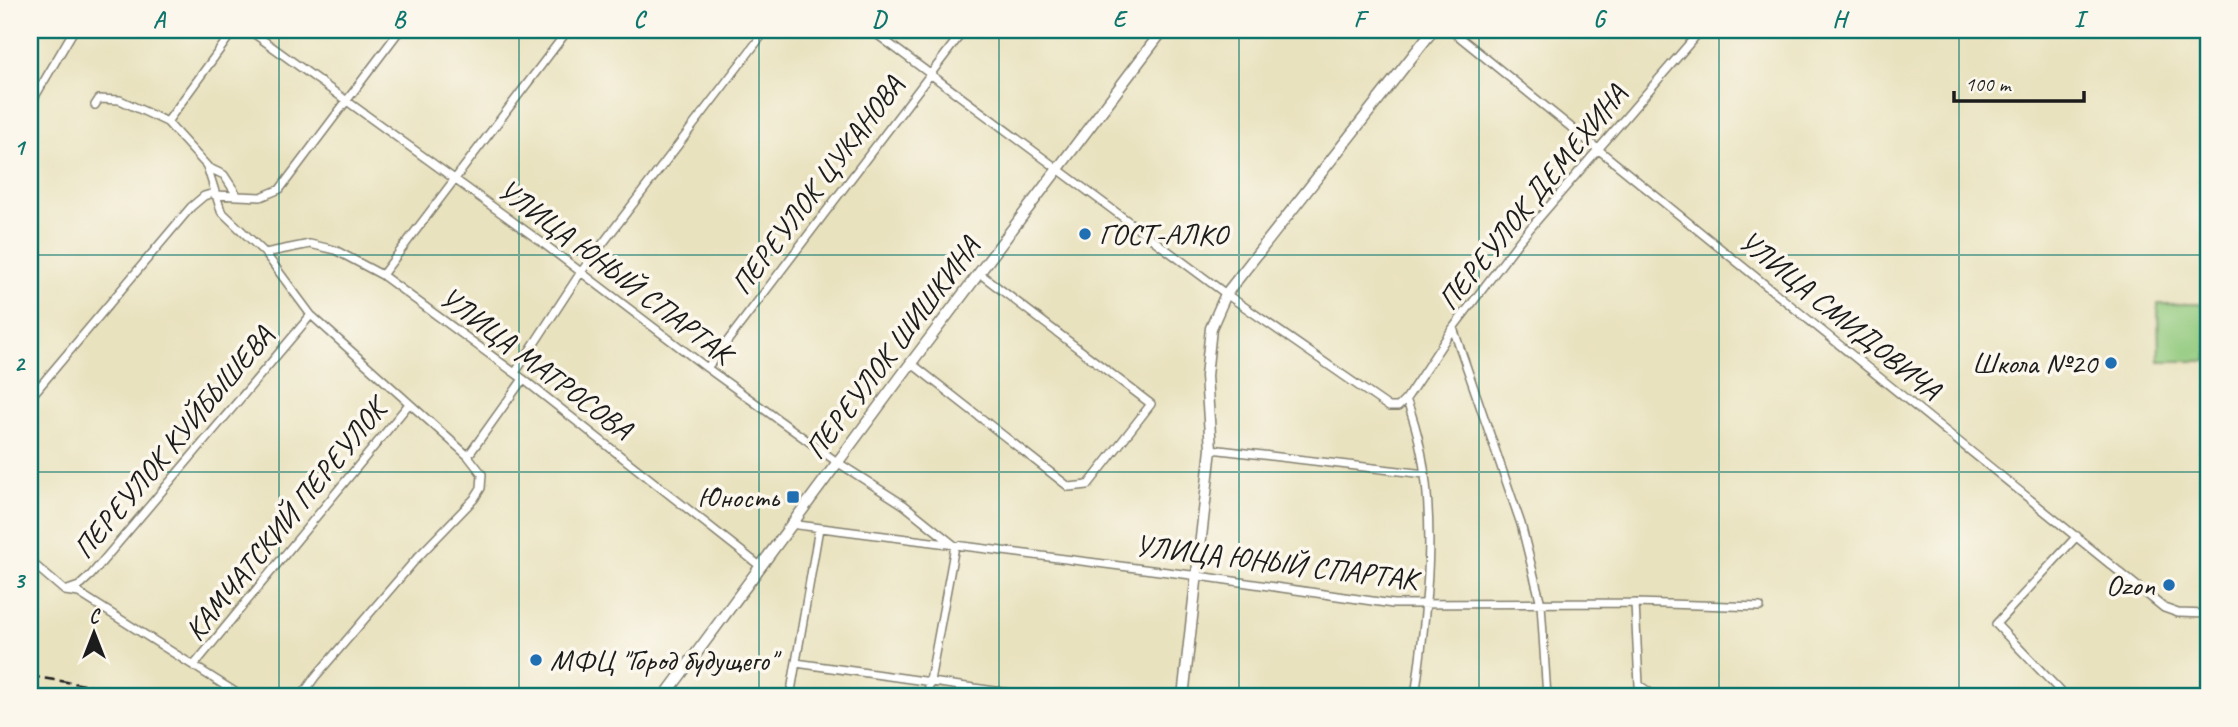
<svg xmlns="http://www.w3.org/2000/svg" width="2238" height="727" font-family="Caveat,sans-serif">
<style>
.green{fill:#91c97d;stroke:#56724c;stroke-width:2}
.lines{fill:none;stroke-linecap:round;stroke-linejoin:round}
.street-casing{stroke:#827f6e;stroke-width:10}
.secondary-casing{stroke:#827f6e;stroke-width:13}
.street{stroke:#fff;stroke-width:7}
.secondary{stroke:#fff;stroke-width:10}
.rail{stroke:#1c1c1c;stroke-width:2.5;stroke-dasharray:10 5;stroke-linecap:butt}
.grid{fill:none;stroke:#0f766e;stroke-width:2;stroke-opacity:0.55}
.poi-dot{fill:#1f6fb2;stroke:#fbf7ec;stroke-width:2.5}
.labels{text-anchor:middle;dominant-baseline:central;stroke-width:7;stroke-linejoin:round;paint-order:stroke}
.street-label{font-size:30px;fill:#1c1c1c;stroke:#fbf7ec}
.poi-label{font-size:30px;fill:#1c1c1c;stroke:#fbf7ec;text-anchor:end}
.neatline{fill:none;stroke:#0f766e;stroke-width:2.5}
.grid-label{font-size:23px;text-anchor:middle;font-weight:bold;fill:#0f766e}
</style>
<rect width="100%" height="100%" fill="#fbf7ec"/>
<filter id="ink" filterUnits="userSpaceOnUse"><feTurbulence type="fractalNoise" baseFrequency=".0143" numOctaves="2"/><feDisplacementMap in="SourceGraphic" scale="14" xChannelSelector="R" yChannelSelector="G"/><feConvolveMatrix kernelMatrix="1 2 1 2 8 2 1 2 1" color-interpolation-filters="sRGB"/></filter>
<filter id="wash" filterUnits="userSpaceOnUse"><feTurbulence type="fractalNoise" baseFrequency=".00686" numOctaves="4" result="noise"/><feDisplacementMap in="SourceGraphic" scale="28" xChannelSelector="R" yChannelSelector="G"/><feGaussianBlur stdDeviation="1.57" result="paint"/><feColorMatrix in="noise" values="0 0 0 0 0 0 0 0 0 0 0 0 0 0 0 0 0 1.4 0 .05"/><feComposite in="paint" operator="in"/></filter>
<g filter="url(#wash)">
<rect width="100%" height="100%" fill="#e9e2bf"/>
<path class="green" d="M2158,304H2208V361H2159Z"/>
</g>
<g filter="url(#ink)">
<g class="lines">
<defs>
<path id="street" d="M249,30L544,244L707,368L837,462L904,505L955,546L927,697
M871,30L1226,294L1389,407H1398L1406,399C1442,489 1428,604 1415,697
M1451,30L2164,608L2178,613L2208,614
M30,105L74,30
M95,105L99,99L120,100L167,122L207,166L221,211L265,253L311,315L468,456L482,474L481,488L474,499L417,558L315,677L301,697
M167,122L234,30
M207,167L224,175L237,195
M215,195L261,197L280,189L400,30
M265,253L310,244L335,250L382,275L523,379L760,566
M382,275L568,30
M1453,328L1521,524L1541,604L1547,697
M911,363L1069,487L1088,485L1151,404L979,273
M707,368L964,30
M515,373L581,272L766,30
M30,398L191,207L204,196L214,193
M1406,399L1453,328L1520,240L1701,30
M1211,449L1425,474
M468,456L523,379
M790,524L1199,576L1393,604L1635,603L1760,607
M30,561L65,591L79,593L243,697
M65,591L79,586L91,575L311,315
M1635,603L1639,685L1652,694L1672,697
M796,663L1038,697
M195,664L409,404
M790,697L819,528
M2066,697L1996,624L2077,536"/>
<path id="secondary" d="M664,697L911,363L1163,30
M1183,697L1211,449L1206,376L1211,328L1226,294L1433,30"/>
</defs>
<use href="#street" class="street-casing"/>
<use href="#secondary" class="secondary-casing"/>
<use href="#street" class="street"/>
<use href="#secondary" class="secondary"/>
<path class="rail" d="M30,676L158,697"/>
</g>
</g>
<path class="grid" d="M279,30V697M519,30V697M759,30V697M999,30V697M1239,30V697M1479,30V697M1719,30V697M1959,30V697M30,255H2208M30,472H2208"/>
<g class="poi-dot">
<circle cx="1085" cy="234" r="7"/>
<circle cx="2111" cy="363" r="7"/>
<rect x="786" y="490" width="14" height="14" rx="3.5"/>
<circle cx="2169" cy="585" r="7"/>
<circle cx="536" cy="660" r="7"/>
</g>
<g class="labels">
<g class="street-label">
<text transform="translate(817 185) rotate(-53)">ПЕРЕУЛОК ЦУКАНОВА</text>
<text transform="translate(1532 197) rotate(-51)">ПЕРЕУЛОК ДЕМЕХИНА</text>
<text transform="translate(615 271) rotate(37)">УЛИЦА ЮНЫЙ СПАРТАК</text>
<text transform="translate(1840 315) rotate(39)">УЛИЦА СМИДОВИЧА</text>
<text transform="translate(892 348) rotate(-53)">ПЕРЕУЛОК ШИШКИНА</text>
<text transform="translate(536 363) rotate(37)">УЛИЦА МАТРОСОВА</text>
<text transform="translate(173 442) rotate(-50)">ПЕРЕУЛОК КУЙБЫШЕВА</text>
<text transform="translate(285 520) rotate(-51)">КАМЧАТСКИЙ ПЕРЕУЛОК</text>
<text transform="translate(1276 562) rotate(7)">УЛИЦА ЮНЫЙ СПАРТАК</text>
</g>
<g class="poi-label">
<text x="1099" y="234" text-anchor="start">ГОСТ-АЛКО</text>
<text x="2097" y="363">Школа №20</text>
<text x="779" y="497">Юность</text>
<text x="2155" y="585">Ozon</text>
<text x="550" y="660" text-anchor="start">МФЦ "Город будущего"</text>
</g>
</g>
<rect width="2238" height="727" fill="none" stroke="#fbf7ec" stroke-width="77"/>
<g transform="translate(94 633)" stroke="#fbf7ec" stroke-width="5" paint-order="stroke">
<path d="M0-5L12 26L0 18L-12 26Z" fill="#1c1c1c"/>
<text y="-10" font-size="19" font-weight="bold" text-anchor="middle" fill="#1c1c1c">С</text>
</g>
<path d="M1954 91v10h130v-10" fill="none" stroke="#1c1c1c" stroke-width="3.5"/>
<text x="1965" y="91" font-size="21" fill="#1c1c1c" stroke="#fbf7ec" stroke-width="5" paint-order="stroke">100 m</text>
<rect x="38" y="38" width="2162" height="650" class="neatline"/>
<g class="grid-label">
<text x="159" y="27">A</text>
<text x="399" y="27">B</text>
<text x="639" y="27">C</text>
<text x="879" y="27">D</text>
<text x="1119" y="27">E</text>
<text x="1359" y="27">F</text>
<text x="1599" y="27">G</text>
<text x="1839" y="27">H</text>
<text x="2079" y="27">I</text>
<text x="19" y="155">1</text>
<text x="19" y="371">2</text>
<text x="19" y="588">3</text>
</g>
</svg>
